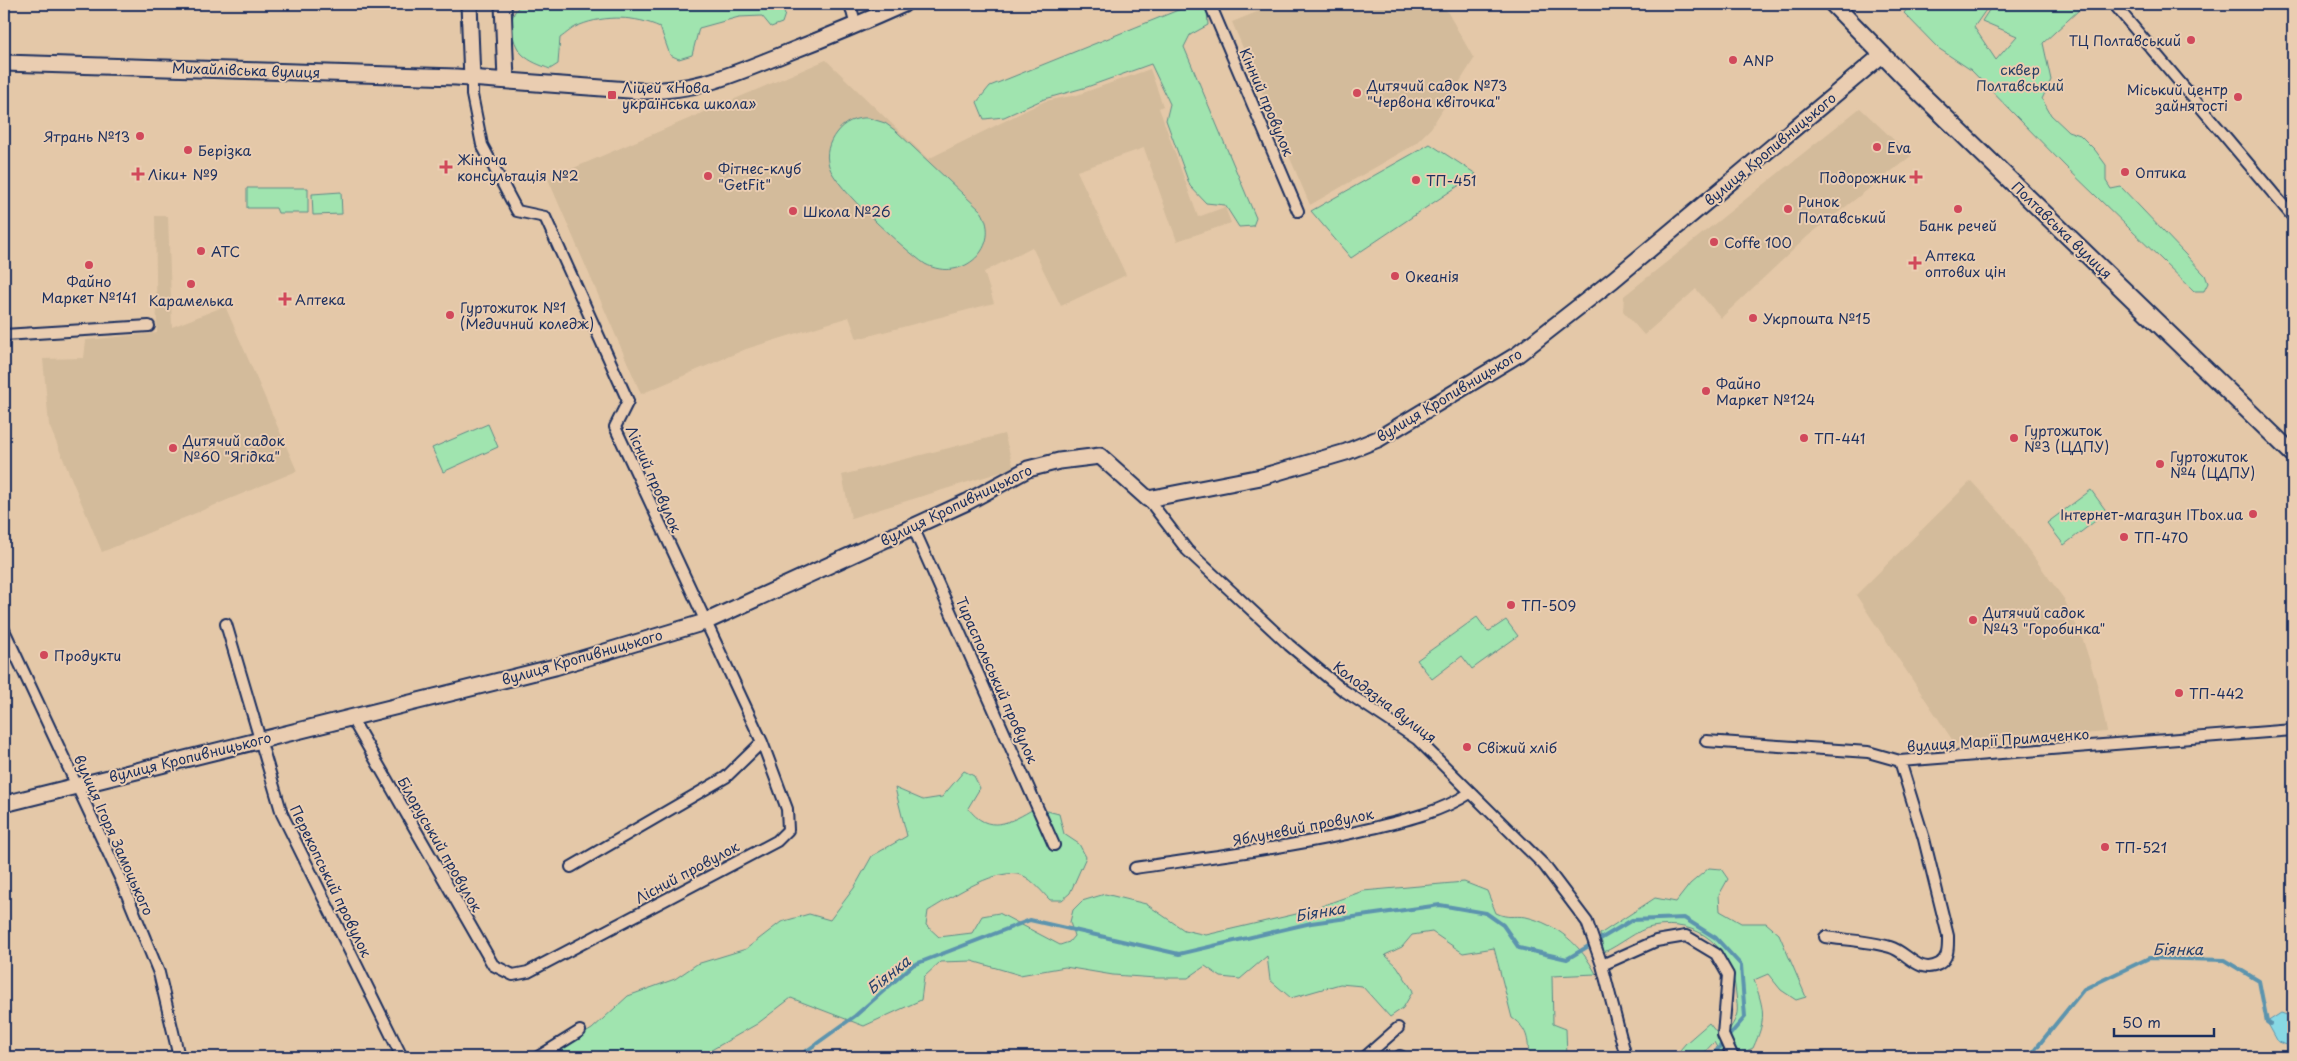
<svg xmlns="http://www.w3.org/2000/svg" width="2297" height="1061" font-family="'Playpen Sans',sans-serif">
<style>
.built{fill:#d3bb9b}
.green{fill:#a0e4af;stroke:#5e8a86}
.water{fill:#88d8e4;stroke:#5c94ae}
.lines{fill:none;stroke-linecap:round;stroke-linejoin:round}
.stream{stroke:#5c94ae;stroke-width:4}
.street-casing{stroke:#1b2f5e;stroke-width:14}
.secondary-casing{stroke:#1b2f5e;stroke-width:19}
.primary-casing{stroke:#1b2f5e;stroke-width:20}
.street{stroke:#eacdb1;stroke-width:10}
.secondary{stroke:#eacdb1;stroke-width:15}
.primary{stroke:#eacdb1;stroke-width:16}
.poi-dot{fill:#d1495b;stroke:#eacdb1;stroke-width:2}
.labels{text-anchor:middle;dominant-baseline:central;stroke-width:4;stroke-linejoin:round;paint-order:stroke}
.poi-label{font-size:14px;fill:#1b2f5e;stroke:#eacdb1;text-anchor:start}
.park-label{font-size:14px;fill:#284166;stroke:#eacdb1}
.street-label{font-size:14px;fill:#1b2f5e;stroke:#eacdb1}
.water-label{font-size:15px;font-style:italic;fill:#26406b;stroke:#eacdb1}
</style>
<rect width="100%" height="100%" fill="#e4c8a8"/>
<filter id="ink" filterUnits="userSpaceOnUse"><feTurbulence type="fractalNoise" baseFrequency=".02" numOctaves="2"/><feDisplacementMap in="SourceGraphic" scale="10" xChannelSelector="R" yChannelSelector="G"/><feConvolveMatrix kernelMatrix="1 2 1 2 8 2 1 2 1" color-interpolation-filters="sRGB"/></filter>
<g filter="url(#ink)">
<path class="built" d="M1277,4H1443L1474,59L1431,128L1414,145L1310,205L1232,22Z
M826,60L928,159L1045,101L1077,95L1150,69L1163,106L1159,108L1198,217L1225,207L1231,223L1177,241L1144,148L1077,171L1126,275L1061,306L1032,247L984,272L994,303L857,339L849,317L746,349L641,394L548,179Z
M1860,108L1911,156L1808,236L1721,318L1696,289L1644,335L1623,311L1624,296Z
M155,216H168L172,327L225,306L297,471L102,552L49,425L43,359L84,358L86,340L157,333Z
M1004,434L1014,468L851,518L842,475Z
M1971,481L2006,519L2064,599L2083,640L2098,687L2107,732L1955,744L1856,595Z"/>
<path class="green" d="M524,4H778L785,14L782,23L771,27L762,16L739,17L699,28L692,55L679,59L670,55L660,27C636,16 605,15 580,25C573,27 566,34 560,38L558,64L550,69C540,65 530,62 522,54C511,43 505,11 524,4Z
M1193,4L1207,10L1208,25L1190,35L1184,47L1256,218L1253,226L1239,227L1225,205L1206,203L1190,186L1166,120L1170,104L1151,64L1087,87L1044,99L1004,117L984,119L977,102L990,86Z
M1911,4H1990L1974,27L1996,60L2017,36L1982,21L1993,4H2073L2079,10L2043,43L2051,80L2042,99L2051,115L2068,131L2080,135L2095,150L2106,165V181L2111,189L2121,187L2205,275L2208,283L2204,291H2194L2065,166L1971,70L1938,48L1904,13Z
M869,118L885,123L896,131L981,211C1003,246 963,284 925,264C904,249 835,188 829,166C825,154 829,142 836,133C844,122 856,117 869,118Z
M1430,144L1476,174L1351,258L1311,211Z
M247,188H308V213H278L276,208H247Z
M341,192L342,214L313,215L312,194Z
M488,424L498,447L443,472L432,448Z
M2091,490L2107,512L2064,545L2047,523Z
M1477,617L1488,632L1506,620L1518,636L1472,669L1462,656L1432,679L1417,660Z
M964,771L974,776L980,788L968,808C988,835 1010,823 1035,808L1059,814L1064,834L1079,844L1086,857L1070,893L1062,900H1050C1041,891 1029,875 1017,874C991,870 950,898 928,911L926,925L939,937L972,933L982,916L999,913L1060,945L1069,942L1074,936L1070,922L1073,910L1082,901L1105,894L1146,904L1184,930L1206,935L1305,912L1363,891L1464,882L1487,891L1496,913C1509,919 1513,915 1526,917C1557,924 1582,946 1596,974L1552,976L1553,1024L1566,1029L1567,1057H1529C1528,1039 1528,1029 1512,1018L1494,948L1463,953L1432,932L1412,935L1402,947L1385,955L1397,966L1413,991L1403,1008L1390,1017L1362,986L1340,984L1291,998L1270,980L1267,956L1240,979L1221,977L1205,966L1188,978H1156L1113,975L1065,967L1020,975L972,961L940,962L924,977L921,1000L864,1026L791,998L757,1024L699,1057H545L592,1029L628,996L675,979L697,964L746,949L781,922L809,914L830,920L854,888L872,856L907,836L895,788L923,800L942,797Z
M1709,868L1721,869L1728,879L1719,895L1720,911L1741,923H1766L1779,934L1806,997L1796,1000L1781,990L1768,974L1754,980C1764,1010 1767,1018 1753,1048L1742,1053L1731,1047L1720,1053L1714,1042L1700,1057H1674L1686,1043L1709,1023L1716,1032L1729,1030C1739,1015 1738,1011 1736,994C1732,948 1700,918 1652,927C1638,929 1619,946 1604,952L1600,934L1655,898L1676,902L1690,884Z"/>
<path class="water" d="M2281,1013L2293,1017V1047L2278,1042L2267,1022Z"/>
<g class="lines">
<path class="stream" d="M798,1057L855,1016L913,965L1030,920L1179,954L1311,923L1440,905L1486,913L1503,925L1519,948L1567,959L1632,920L1684,918L1716,938L1741,965L1745,1017L1711,1057
M2029,1057L2084,989L2149,958L2224,960L2259,981L2267,1022L2270,1024"/>
<defs>
<path id="street" d="M850,4L856,26
M1210,4L1298,211
M2114,4L2293,217
M4,335L149,326
M1148,499L1187,550L1289,645L1343,690L1417,739L1544,865L1587,922L1602,965L1626,1057
M913,527L1054,845
M226,624L282,814L402,1057
M4,630L121,880L159,973L179,1057
M351,717L493,965L513,975L528,972L777,841L788,830L787,809L762,742L615,427L628,401L545,217L517,211L482,145L472,95V79
M1706,741L1868,752L1900,761L2293,730
M571,867L726,777L762,742
M1135,868C1215,856 1295,847 1373,828C1406,820 1441,812 1470,793
M1825,937C1846,940 1869,941 1890,947C1908,952 1918,975 1939,964C1949,958 1948,947 1948,936L1924,839L1900,761
M1602,965L1656,941L1686,936L1716,954L1728,975L1723,1035L1733,1057
M1400,1056L1402,1057
M538,1057L580,1031
M1365,1057L1398,1028"/>
<path id="secondary" d="M469,4L472,79
M503,4L506,80
M4,63L456,77L642,91C699,91 733,74 784,54C825,38 864,22 904,4
M4,804L555,667L705,622L967,502L1028,469L1059,461L1100,456L1148,499L1261,477L1346,452L1378,439L1517,355L1613,280L1882,55"/>
<path id="primary" d="M1833,4L1919,92L2293,454"/>
</defs>
<use href="#street" class="street-casing"/>
<use href="#secondary" class="secondary-casing"/>
<use href="#primary" class="primary-casing"/>
<use href="#street" class="street"/>
<use href="#secondary" class="secondary"/>
<use href="#primary" class="primary"/>
</g>
</g>
<g class="poi-dot">
<circle cx="2191" cy="40" r="5"/>
<circle cx="1733" cy="60" r="5"/>
<circle cx="1357" cy="93" r="5"/>
<rect x="607" y="90" width="10" height="10" rx="2.5"/>
<circle cx="2238" cy="97" r="5"/>
<circle cx="140" cy="136" r="5"/>
<circle cx="1877" cy="147" r="5"/>
<circle cx="188" cy="150" r="5"/>
<path d="M443.5 159.5h5v5h5v5h-5v5h-5v-5h-5v-5h5z"/>
<circle cx="2125" cy="172" r="5"/>
<path d="M135.5 166.5h5v5h5v5h-5v5h-5v-5h-5v-5h5z"/>
<circle cx="708" cy="176" r="5"/>
<path d="M1913.5 169.5h5v5h5v5h-5v5h-5v-5h-5v-5h5z"/>
<circle cx="1416" cy="180" r="5"/>
<circle cx="1788" cy="209" r="5"/>
<circle cx="1958" cy="209" r="5"/>
<circle cx="793" cy="211" r="5"/>
<circle cx="1714" cy="242" r="5"/>
<circle cx="201" cy="251" r="5"/>
<path d="M1912.5 255.5h5v5h5v5h-5v5h-5v-5h-5v-5h5z"/>
<circle cx="89" cy="265" r="5"/>
<circle cx="1395" cy="276" r="5"/>
<circle cx="191" cy="284" r="5"/>
<path d="M282.5 291.5h5v5h5v5h-5v5h-5v-5h-5v-5h5z"/>
<circle cx="450" cy="315" r="5"/>
<circle cx="1753" cy="318" r="5"/>
<circle cx="1706" cy="391" r="5"/>
<circle cx="1804" cy="438" r="5"/>
<circle cx="2014" cy="438" r="5"/>
<circle cx="173" cy="448" r="5"/>
<circle cx="2160" cy="464" r="5"/>
<circle cx="2253" cy="514" r="5"/>
<circle cx="2124" cy="537" r="5"/>
<circle cx="1511" cy="605" r="5"/>
<circle cx="1973" cy="620" r="5"/>
<circle cx="44" cy="655" r="5"/>
<circle cx="2179" cy="693" r="5"/>
<circle cx="1467" cy="747" r="5"/>
<circle cx="2105" cy="847" r="5"/>
</g>
<g class="labels">
<g class="poi-label">
<text x="2181" y="40" text-anchor="end">ТЦ Полтавський</text>
<text x="1743" y="60">ANP</text>
<text x="1367" y="85">Дитячий садок №73<tspan x="1367" dy="16">"Червона квіточка"</tspan></text>
<text x="622" y="87">Ліцей «Нова<tspan x="622" dy="16">українська школа»</tspan></text>
<text x="2228" y="89" text-anchor="end">Міський центр<tspan x="2228" dy="16">зайнятості</tspan></text>
<text x="130" y="136" text-anchor="end">Ятрань №13</text>
<text x="1887" y="147">Eva</text>
<text x="198" y="150">Берізка</text>
<text x="457" y="159">Жіноча<tspan x="457" dy="16">консультація №2</tspan></text>
<text x="718" y="168">Фітнес-клуб<tspan x="718" dy="16">"GetFit"</tspan></text>
<text x="2135" y="172">Оптика</text>
<text x="148" y="174">Ліки+ №9</text>
<text x="1906" y="177" text-anchor="end">Подорожник</text>
<text x="1426" y="180">ТП-451</text>
<text x="1798" y="201">Ринок<tspan x="1798" dy="16">Полтавський</tspan></text>
<text x="803" y="211">Школа №26</text>
<text x="1958" y="225" text-anchor="middle">Банк речей</text>
<text x="1724" y="242">Coffe 100</text>
<text x="211" y="251">АТС</text>
<text x="1925" y="255">Аптека<tspan x="1925" dy="16">оптових цін</tspan></text>
<text x="1405" y="276">Океанія</text>
<text x="89" y="281" text-anchor="middle">Файно<tspan x="89" dy="16">Маркет №141</tspan></text>
<text x="295" y="299">Аптека</text>
<text x="191" y="300" text-anchor="middle">Карамелька</text>
<text x="460" y="307">Гуртожиток №1<tspan x="460" dy="16">(Медичний коледж)</tspan></text>
<text x="1763" y="318">Укрпошта №15</text>
<text x="1716" y="383">Файно<tspan x="1716" dy="16">Маркет №124</tspan></text>
<text x="2024" y="430">Гуртожиток<tspan x="2024" dy="16">№3 (ЦДПУ)</tspan></text>
<text x="1814" y="438">ТП-441</text>
<text x="183" y="440">Дитячий садок<tspan x="183" dy="16">№60 "Ягідка"</tspan></text>
<text x="2170" y="456">Гуртожиток<tspan x="2170" dy="16">№4 (ЦДПУ)</tspan></text>
<text x="2243" y="514" text-anchor="end">Інтернет-магазин ITbox.ua</text>
<text x="2134" y="537">ТП-470</text>
<text x="1521" y="605">ТП-509</text>
<text x="1983" y="612">Дитячий садок<tspan x="1983" dy="16">№43 "Горобинка"</tspan></text>
<text x="54" y="655">Продукти</text>
<text x="2189" y="693">ТП-442</text>
<text x="1477" y="747">Свіжий хліб</text>
<text x="2115" y="847">ТП-521</text>
</g>
<g class="park-label">
<text x="2020" y="69">сквер<tspan x="2020" dy="16">Полтавський</tspan></text>
</g>
<g class="street-label">
<text transform="translate(246 70) rotate(2)">Михайлівська вулиця</text>
<text transform="translate(1267 102) rotate(67)">Кінний провулок</text>
<text transform="translate(1770 149) rotate(-40)">вулиця Кропивницького</text>
<text transform="translate(2062 230) rotate(44)">Полтавська вулиця</text>
<text transform="translate(1449 395) rotate(-31)">вулиця Кропивницького</text>
<text transform="translate(654 479) rotate(66)">Лісний провулок</text>
<text transform="translate(956 505) rotate(-26)">вулиця Кропивницького</text>
<text transform="translate(582 657) rotate(-16)">вулиця Кропивницького</text>
<text transform="translate(997 680) rotate(66)">Тираспольський провулок</text>
<text transform="translate(1385 702) rotate(37)">Колодязна вулиця</text>
<text transform="translate(1998 740) rotate(-4)">вулиця Марії Примаченко</text>
<text transform="translate(190 757) rotate(-14)">вулиця Кропивницького</text>
<text transform="translate(1303 827) rotate(-11)">Яблуневий провулок</text>
<text transform="translate(114 835) rotate(66)">вулиця Ігоря Замоцького</text>
<text transform="translate(440 844) rotate(60)">Білоруський провулок</text>
<text transform="translate(687 872) rotate(-28)">Лісний провулок</text>
<text transform="translate(331 881) rotate(64)">Перекопський провулок</text>
</g>
<g class="water-label">
<text transform="translate(1320 911) rotate(-10)">Біянка</text>
<text x="2178" y="948">Біянка</text>
<text transform="translate(888 974) rotate(-39)">Біянка</text>
</g>
</g>
<rect width="2297" height="1061" fill="none" stroke="#eacdb1" stroke-width="20"/>
<rect x="10" y="10" width="2277" height="1041" fill="none" stroke="#1b2f5e" stroke-width="2" filter="url(#ink)"/>
<path d="M2114 1028v8h100v-8" fill="none" stroke="#1b2f5e" stroke-width="2.5"/>
<text x="2122" y="1028" font-size="15" fill="#1b2f5e" stroke="#eacdb1" stroke-width="4" paint-order="stroke">50 m</text>
</svg>
